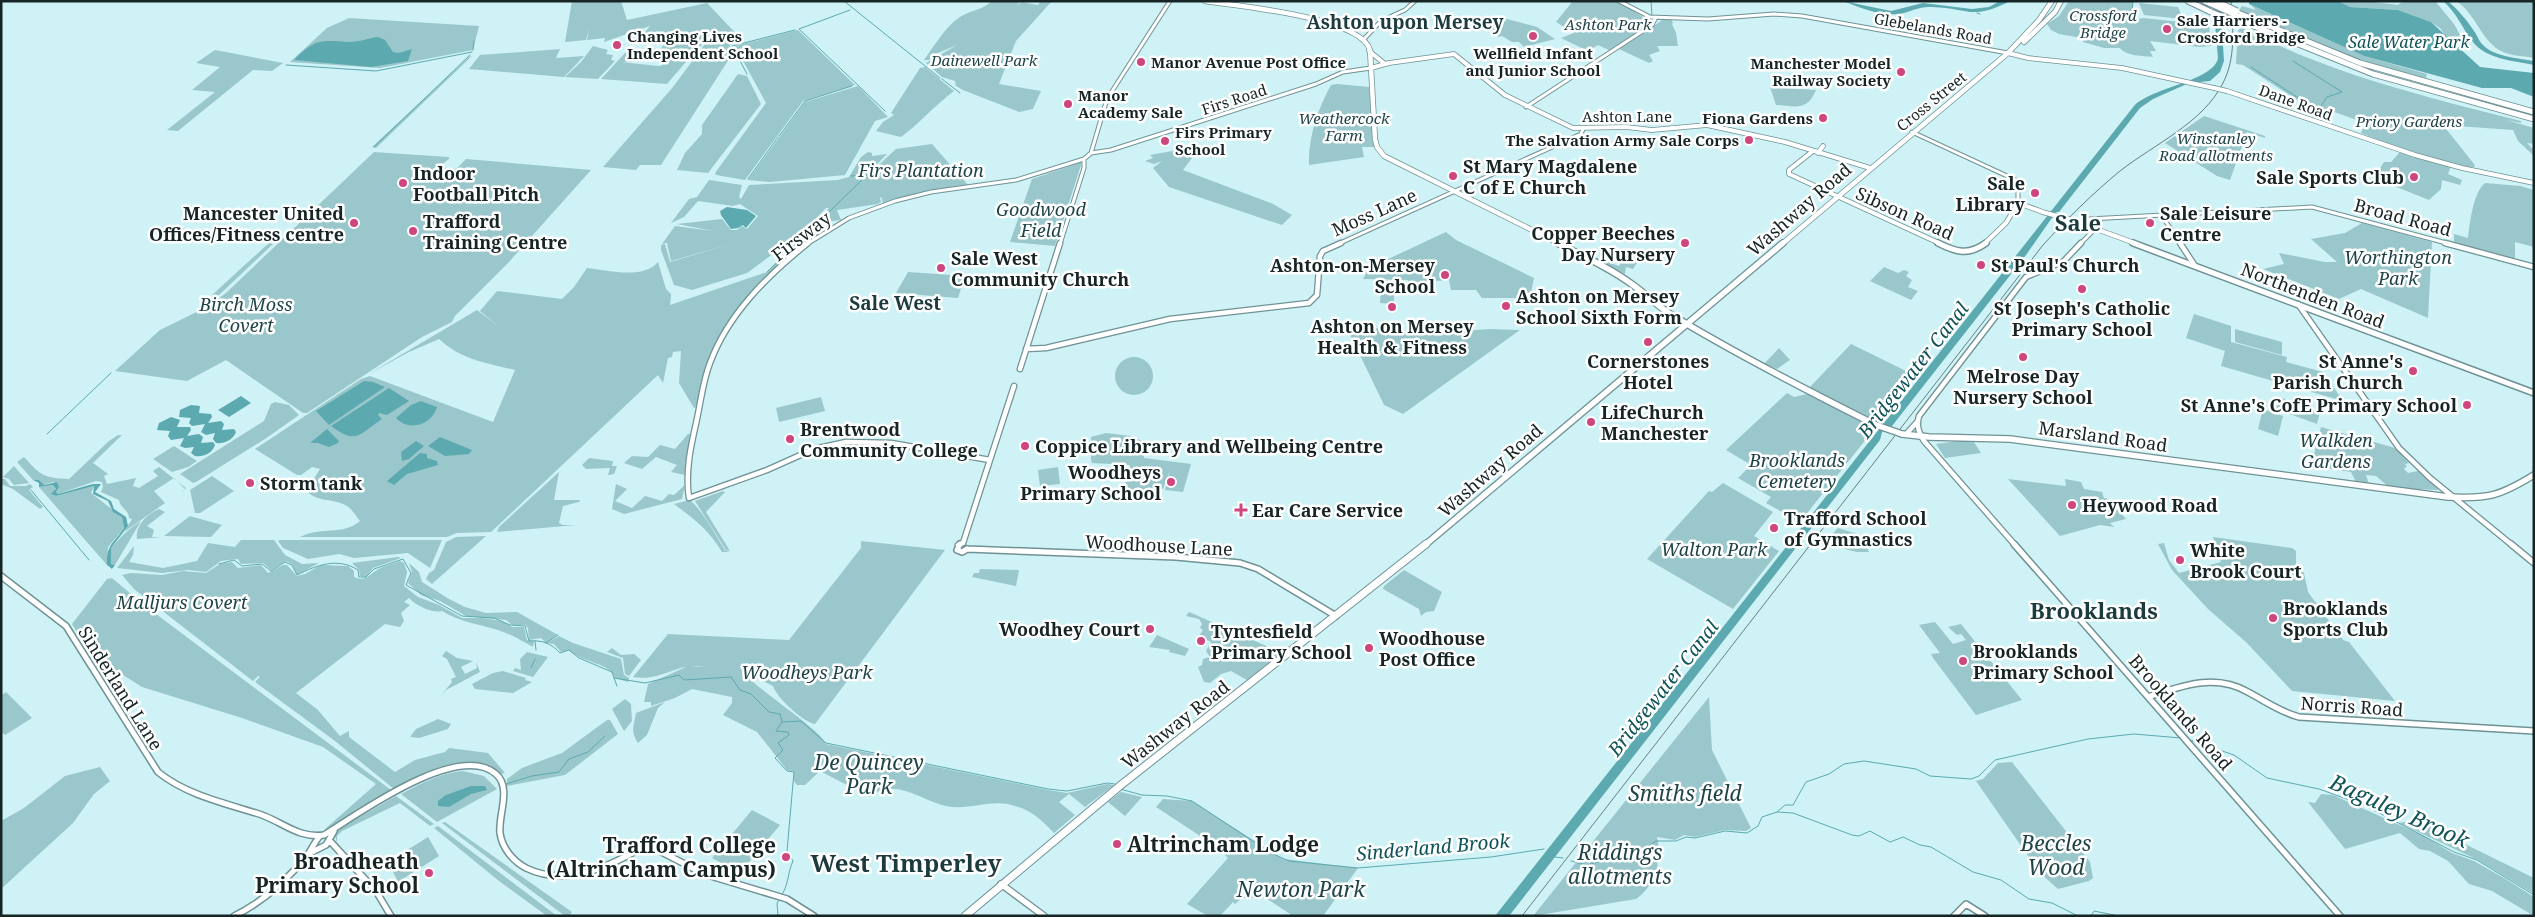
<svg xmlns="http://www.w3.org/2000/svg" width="2535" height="917" font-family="'Noto Serif',serif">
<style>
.green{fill:#9ac7cb}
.water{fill:#5ca9b0}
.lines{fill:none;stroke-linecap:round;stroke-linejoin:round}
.stream{stroke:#5ca9b0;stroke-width:1}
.tertiary-far2-casing{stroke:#709295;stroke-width:5}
.tertiary-far1-casing{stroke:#709295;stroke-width:7}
.tertiary-casing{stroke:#709295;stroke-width:8}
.secondary-far2-casing{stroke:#709295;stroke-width:5.5}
.secondary-far1-casing{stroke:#709295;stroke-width:8}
.secondary-casing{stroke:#709295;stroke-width:8}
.primary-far1-casing{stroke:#709295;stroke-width:6}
.primary-casing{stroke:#709295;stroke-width:8}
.trunk-far2-casing{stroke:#709295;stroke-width:6}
.trunk-far1-casing{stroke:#709295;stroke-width:8}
.trunk-casing{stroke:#709295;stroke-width:9}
.motorway-casing{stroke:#709295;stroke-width:7}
.tertiary-far2{stroke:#fff;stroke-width:3}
.tertiary-far1{stroke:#fff;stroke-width:4.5}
.tertiary{stroke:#fff;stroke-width:5}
.secondary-far2{stroke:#fff;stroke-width:4}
.secondary-far1{stroke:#fff;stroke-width:5}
.secondary{stroke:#fff;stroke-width:5.5}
.primary-far1{stroke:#fff;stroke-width:4.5}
.primary{stroke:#fff;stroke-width:5.5}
.trunk-far2{stroke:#fff;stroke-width:4.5}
.trunk-far1{stroke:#fff;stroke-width:5.5}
.trunk{stroke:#fff;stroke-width:7}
.motorway{stroke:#fff;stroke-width:5}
.tram{stroke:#687f81;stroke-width:1}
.secondary-bridge-casing{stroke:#709295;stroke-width:5.5;stroke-linecap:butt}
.primary-bridge-casing{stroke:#709295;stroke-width:8;stroke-linecap:butt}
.motorway-bridge-casing{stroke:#709295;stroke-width:7;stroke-linecap:butt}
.secondary-bridge{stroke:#fff;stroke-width:4}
.primary-bridge{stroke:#fff;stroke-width:5.5}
.motorway-bridge{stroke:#fff;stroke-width:5}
.poi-dot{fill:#cf457e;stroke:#fff;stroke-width:2}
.labels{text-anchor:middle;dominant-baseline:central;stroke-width:5;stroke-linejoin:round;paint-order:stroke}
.far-park-label{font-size:15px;font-style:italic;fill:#1f4447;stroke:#fff}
.far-poi-label{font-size:15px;font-weight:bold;fill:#162425;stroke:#fff;text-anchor:start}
.far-street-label{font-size:15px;fill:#162425;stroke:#fff}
.far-water-label{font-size:16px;font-style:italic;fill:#0e5358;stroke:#fff}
.poi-label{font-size:18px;font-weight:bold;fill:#162425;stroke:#fff;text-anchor:start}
.park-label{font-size:18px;font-style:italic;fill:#1f4447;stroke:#fff}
.street-label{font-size:18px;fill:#162425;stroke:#fff}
.far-district-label{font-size:19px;font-weight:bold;fill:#1b3b3e;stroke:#fff}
.neighbourhood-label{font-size:19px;font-weight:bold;fill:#1b3b3e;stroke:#fff}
.water-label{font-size:19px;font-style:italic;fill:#0e5358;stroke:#fff}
.near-park-label{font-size:21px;font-style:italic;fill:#1f4447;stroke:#fff}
.near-poi-label{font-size:21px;font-weight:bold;fill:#162425;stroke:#fff;text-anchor:end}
.district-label{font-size:22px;font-weight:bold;fill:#1b3b3e;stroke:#fff}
.near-water-label{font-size:22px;font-style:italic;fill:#0e5358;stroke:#fff}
.near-quarter-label{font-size:24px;font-weight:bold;fill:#1b3b3e;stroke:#fff}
</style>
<rect width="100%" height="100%" fill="#cef2f5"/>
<path class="green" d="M572,1H621L627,20L707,3L743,41L730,45L729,59L661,165H640L636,170L603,167L673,87L716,29L693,55L658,52L667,41L664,43L633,39L635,36L641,37L650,26L604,42L605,38L587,40L589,28L586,40L565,42Z
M992,1H1020L1017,6L1021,2L1038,5L1041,1H1052L1016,41L999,84L1041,91L1033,109L1019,112L963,90L956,86L955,81L942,77L926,63L957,45L933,55L929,60H924C935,45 945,27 960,17C971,10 983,10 992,1Z
M1573,1H1618L1652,23L1611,51L1598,45L1588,51L1561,38L1574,33L1556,22Z
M2069,1H2133L2131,14L2128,21L2143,18L2209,25L2211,46L2199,47L2150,41L2156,51H2150L2153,57C2143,56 2126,56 2120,48H2104L2083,42L2082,38L2059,34L2051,30L2047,24L2059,16Z
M2338,1H2366L2398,5L2403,1H2435L2454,24L2464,42L2448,39L2440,28L2431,22L2398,10L2350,7Z
M2456,1H2525L2534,5V58C2524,56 2512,56 2503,52C2481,42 2476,13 2456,1Z
M2139,3L2178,7L2183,19L2144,15Z
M2251,5L2364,56L2427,74L2426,78L2421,77L2422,80L2528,108L2374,66L2320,46L2239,10L2242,6L2256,10Z
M349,18L479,26L473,50L380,68L290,62L327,28Z
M1503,18L1537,27L1555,39L1524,47L1519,42H1512L1502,36L1499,37L1488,29Z
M1664,19H1671L1673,23L1672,24L1676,33L1678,46H1657L1660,51L1649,55L1653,61L1649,63L1619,49Z
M2241,27C2327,73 2426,97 2521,121V123L2506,120L2534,128V144L2527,143L2534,150V156L2518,141L2513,130L2443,125L2474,164L2475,166L2470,169L2396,147L2361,133L2365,123L2326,109L2324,114L2316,112L2243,65L2236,64L2238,31Z
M798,30L855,85L803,101L745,180L716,175L715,173L766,103L735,46Z
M593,46L608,50L606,54L613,55L611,60L615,61L598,79L565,77L581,62Z
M560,49L556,58L584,56L564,77L469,69L480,55Z
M215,50L283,63L272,71L253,70L178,131L167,130L215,92L192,90L220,67L196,63Z
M626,52L641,53L633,62H621L658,66H661L669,56H691L667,84L601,79Z
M472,56L376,148L372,147L469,57Z
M925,67L954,91C935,105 920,123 901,137L876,131L883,122L894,115L891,113L920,68Z
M738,74L747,76L761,104L708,173L677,170L685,153L702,134V125Z
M1337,84L1369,87L1374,147H1362L1364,157L1309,165C1308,137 1318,109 1331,85Z
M858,86L888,117L875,121L845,175L770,182L748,180L805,102Z
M1770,87L1816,90C1807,112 1795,106 1776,105Z
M2204,116L2265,136V138L2247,132L2230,180L2217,176L2165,143Z
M932,144L968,185L945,188L883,205L882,198L880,197L881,202L878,204L837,210L841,220L832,221L826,226L830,227L810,237L774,272L724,329L708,361L696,407L694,408L679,383L681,351L673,352L672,357L668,358L663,383L658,375L491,532L457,533L447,537H300C321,526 343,536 360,521C356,516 352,509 347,506C332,497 316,504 304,488L312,482L320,469L312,467L301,475H297L255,449L361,379L370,376L493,422L515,370C486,363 462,360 439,339L409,352L367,375L477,310L498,326L480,311L497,291L562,299L574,287L587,268C608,270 643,280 658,262L666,289L671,294L670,305L767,272L829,208H826L805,230L747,273L692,290L674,285L661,250V245L665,244L670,262L734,243L671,261L667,243L662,244L675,226L713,231L677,224L722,219L731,230H737L742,226L747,229L758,216L740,204L733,206L698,201L684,217L671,223L689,199L697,197L709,180L742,185L739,197L741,199L749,185L838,180L849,177L861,157L868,152L872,153V156L887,154L855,187L896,149Z
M1178,150L1192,152V158L1183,170L1273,204L1292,215L1282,225L1169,187L1153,168L1162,161L1154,164L1145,161L1153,158L1150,155Z
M374,152L448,157L450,158L439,167L456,169L466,159L591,170L507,264L455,316L452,322L422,337L307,413H303L226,360L187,381L115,371L160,330L207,307L226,293Z
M2400,152L2451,166L2448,174L2462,180L2460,185L2442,180L2441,189L2429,200L2374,178L2384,162H2391Z
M1082,162L1055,246L1010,242L1032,179Z
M2485,183L2520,186L2534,190V247L2515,242V261L2454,244V234L2468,238C2470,222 2473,193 2485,183Z
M2362,223L2432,242L2428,318L2361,289L2339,299L2263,269L2284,264L2279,253L2325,262H2337L2311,239L2345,233Z
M1446,232L1456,240L1534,278L1530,298H1482L1476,290H1451L1449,280L1409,283L1408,280L1363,279L1369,268Z
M269,243L273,244L219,295H212Z
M1627,254L1640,258L1633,269L1626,267L1625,274L1589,255L1619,266Z
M1884,267L1898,273L1904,270L1909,272L1906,276L1912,280L1908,287L1918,291L1911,300L1870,281Z
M908,272L965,276L958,298L896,293Z
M1381,286L1394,287V304L1380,303Z
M2194,314L2231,326V342L2287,357L2286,362L2323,372L2343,401L2221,366L2225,351L2186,338Z
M1346,326L1436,333L1489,329L1520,330L1403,414L1384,405Z
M2235,329L2282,342V355L2235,342Z
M1851,344L1912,374L1875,422L1809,388Z
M1779,348L1790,360L1777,369L1764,364Z
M1115 376a19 19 0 1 1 38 0a19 19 0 1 1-38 0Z
M1787,393L1794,397L1807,394L1875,428L1800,522L1766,503L1771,497L1738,478L1751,465L1726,450Z
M821,397L825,411L779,422L776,408Z
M2279,397L2320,412L2317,424L2276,409Z
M275,402L289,405L299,415L265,439L196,482L193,483L180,474L264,421L271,404Z
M2263,409L2283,416L2278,436L2258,429Z
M2321,427L2395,448L2409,463L2405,464L2407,466L2404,469L2408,473L2418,471L2439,490L2390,488L2376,476L2366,475L2369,484L2356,482L2351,472L2311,466Z
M1106,433L1131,436L1142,441L1144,458L1191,464L1183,492L1165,490L1170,470L1163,489L1154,488L1122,498L1130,465L1092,463L1091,460V437Z
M688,434H693L685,475L671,472L677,465L656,457L642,469L624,463L632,456L648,457L660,445L675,449Z
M118,435H122L93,463L108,474L104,476L107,484L136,478L133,486L139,488L158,476L153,471L159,467L186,488C185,489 183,492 182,492L185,489L174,478L154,491L165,503L124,532L132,519L129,518C129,510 120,508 119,500L101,492L103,487L102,482L96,481L58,494L56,492L58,489L57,483L53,482L43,485L39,480H33L17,462L24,457C41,476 44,478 69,479L109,441Z
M1972,439L1981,453L1945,458L1936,444Z
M174,446L197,461L188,467L172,472L153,459Z
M589,458L613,461L612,466H617L614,474L608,475L610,468L586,469L582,465Z
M14,466L29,483L14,485L9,479L3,477Z
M1058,467L1060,484L1040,486L1038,470Z
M559,472L554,500H580L579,502L563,506L559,523L563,525H576L497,532L499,527Z
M212,476L234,491L200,513H195L190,490Z
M1,479H5L10,486H26L30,484L33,487L29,490L43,507L40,509L13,489L1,484Z
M2008,479L2066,486L2065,479L2081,482L2084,489L2102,492L2104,498L2108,499L2126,519L2110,523L2114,527L2100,525L2060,536Z
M1723,483L1773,512L1754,536L1779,551L1733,609L1647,559L1709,491L1712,492Z
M616,484L627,489L615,501L632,508L645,496L662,501L669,494L674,495L685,485L682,499L624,514L612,509Z
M53,485L56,489L53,495L56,496L94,486L91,493L122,517L124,528L108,547L107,565L39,487Z
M723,491L725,492L706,512L730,551L726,550L695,501Z
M690,500C705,514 714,533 725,550L729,552H722C710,531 693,518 674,504Z
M159,509L165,512L147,526L154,530L152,537H162L137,539C135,526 147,514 159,509Z
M190,516L193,517L222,525L211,537L164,536Z
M141,521L115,565L111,564V548C119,539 129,528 141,521Z
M1838,528L1874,539L1875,544L1866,545L1869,552H1857L1823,544Z
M486,536L432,584L426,579L429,573L434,570L446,542L456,537Z
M2213,537L2292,548L2296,551V566L2304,573L2308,592L2343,640L2349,642L2395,701L2292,691L2247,643L2208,609L2172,570L2158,544L2164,543L2169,560L2179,573L2221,562Z
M241,540H274L285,555L302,564L319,563L297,575L292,564L286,561L271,570L263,563L241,564L238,559L221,561L206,572L188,570L162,573L117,568L134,546L133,555L129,562L163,568L197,561L208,543L235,547Z
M280,540H442L430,568L408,553L354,558L339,554L308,559L283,548L278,541Z
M861,541L945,550L815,724C803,722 777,698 773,686L741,670C757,690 819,728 826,744L1048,790L1067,793L1107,784L1114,785L1085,807L1069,794L1059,802L1075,815L1054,833C1041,820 1033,811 1015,806C992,798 969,811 946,806C922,801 894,776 870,797L820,771L805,785H797L794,781V772L787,770L757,732L723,715L732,703V697L692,689L675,698L651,706V702H644L648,684L688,666L705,667C677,661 663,682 633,677L668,634L789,640L861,548Z
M398,557L401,558L373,568L366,577L360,576L359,570L352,563Z
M400,561L404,563L407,572L404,586L418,597L439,605L462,618H483L502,621L512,627H524L527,640L534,641L533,647C522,641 511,634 498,630C478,624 460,622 442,611C433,614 415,605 409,598L404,602L410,605L401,613L404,621L400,627L385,624L296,693L318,710L340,736L349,731V737L395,772L415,760L445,752L449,748L488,753L505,773L500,774C464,750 428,772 394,789L335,741L255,682L260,677L258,676L253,681L134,589L122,575L131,573L162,575L183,571L206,573L220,564L232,562L238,568L261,565L268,573L283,565H287L297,576L305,574L321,565L348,566L354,571V577C365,582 369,575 377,570C383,566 393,564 400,561Z
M409,563L419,572L422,582L449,599L465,607L486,613L517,612L558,635L546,643L541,638L529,640L528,628L525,625H512L506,620L466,616L440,601L421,595L408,583L412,572Z
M980,569L1019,570L1016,586L972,577L974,573H979Z
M1404,570L1442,592L1434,611L1426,612L1421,616L1419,609L1383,589L1384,586Z
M112,578L144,605L391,790L357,809L327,830L325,829L376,784L323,747L242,718L142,687L115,670H101L72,624L107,579Z
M1189,612L1280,652L1281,653L1247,680L1231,671L1221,674L1210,683L1204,682L1198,667L1202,665L1203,659L1210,657L1206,651L1211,642L1199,636L1203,630L1200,628L1202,624L1199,619L1186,616Z
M1935,622L1953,644L1966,640L1961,634L1957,635L1948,627L1961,624L2022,700L1976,715L1933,658L1931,654L1940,653L1919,625Z
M1157,635L1189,649L1185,656L1169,652L1170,650L1149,647Z
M559,636L573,643L621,659L624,675L629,678L628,682L615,678C610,662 581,663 569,650L561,652L554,644L547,643Z
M612,648L621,655L634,654L641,660L629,676L625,674L623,658L607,652Z
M446,651L457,658L473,661L461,667L465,674L477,668L476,662L480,672L446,690L438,699L452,682L451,679L456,677L447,659L442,656Z
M527,652L548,657L533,677L513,671L515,668L521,670L520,659Z
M503,671L526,678L525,680L532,682L513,693L475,689L472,684L493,673Z
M6,692L32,718L5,735L1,732V696Z
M1709,697L1712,750L1751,828L1746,831L1725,830L1695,837L1684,835L1675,840L1657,837C1662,860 1656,885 1636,899L1533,916Z
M625,699L631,704L632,721L624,731L612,709Z
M665,702L658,708L647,735L638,743C630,731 634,726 636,713Z
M438,719L451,724L448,729L419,738L410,737L416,729Z
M607,720H610L618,734L565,775L507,786V779L522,768L562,753Z
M2012,762L2090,862L2093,878L2089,881L2058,889L2040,873L1976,781L1983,779L1998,763Z
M100,767L110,781L94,794L73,823L1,889V821L24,808L65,776Z
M463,771L484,776L497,789L437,822L401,794C422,783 440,773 463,771Z
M1121,792L1142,797L1125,816L1108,802Z
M2321,794L2333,795L2424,836L2452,853L2474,861L2504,878L2534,897V916L2492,891L2469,884L2448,861L2430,851L2419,849L2400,833L2345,849L2308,802L2315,803Z
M396,796L434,824L430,826L400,803L342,831L337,836V843L335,836L339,829Z
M1163,799L1192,801L1283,859L1358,868L1323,916H1293L1266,898H1242L1235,904L1233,902L1220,916H1208L1187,904L1228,858L1217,847L1156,807Z
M752,810L780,825L740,873L712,858Z
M2416,820L2534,878V894L2478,860L2399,823Z
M445,822L572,912L569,916H565L442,823Z
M438,826L557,916H547L499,881L434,828Z
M428,837L439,856L398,882L388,862Z"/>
<path class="water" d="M1843,1L1891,11L1923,3L1972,9L1989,7L2000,1H2010C1972,21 1968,8 1932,7C1920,6 1910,12 1899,14C1880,16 1861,8 1843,1Z
M2213,1H2220L2224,61L2220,72L2210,81L2189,83L2153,99L2140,108L2059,212H2056L2026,255L1892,426L1882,432L1880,440L1509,916H1495L2134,106C2152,87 2214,81 2218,58Z
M2249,1H2338L2350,7L2398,10L2431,22L2480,67L2534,73V97L2511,88H2482L2364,56L2249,4Z
M2443,1H2448C2457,9 2467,20 2474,31C2477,35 2479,41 2482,44C2493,57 2518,58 2534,61V65C2514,61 2486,59 2473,42C2462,28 2457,13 2443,1Z
M378,37L385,40L393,52L399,53L412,49L408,61L371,67L294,60C317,37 321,41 350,42C360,42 368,38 378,37Z
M727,207L747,210L756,216L746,228L743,225L738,228L731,229L721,215L720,211Z
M364,381L373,382L385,387L329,425L316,411Z
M389,388L409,401L387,415L379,413L378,415L382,419C358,435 357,445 331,426Z
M241,396L251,403L229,417L218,410Z
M421,401L437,407C432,425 409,432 396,418L411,405Z
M191,405L200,406L199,413L211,414L212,417L208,423L221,421L224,424L222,430L234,429L236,432C233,440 224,444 216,443L213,439L215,433L206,435L201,432L205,424L192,426L189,423L191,418L179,417L180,410Z
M171,417L180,420L177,427H190L191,430L187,436L199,434L203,437L201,443L213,442L215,445C212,454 203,457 195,456L191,453L194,447L185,448L180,446L184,438L171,440L168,436L170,431L157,430L159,423Z
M327,429L339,441L338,443L329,447L318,443H310Z
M440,437L472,450L469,454L445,456L428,446Z
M416,441L424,446L409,459L402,461L401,452Z
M420,453L427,454V458L437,461L438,465L407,474L394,485L387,481Z
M33,480H39L44,485L57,482L59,487L56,492L58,494L93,484H101L95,492L111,501L114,509L126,517L128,526L111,548V564L115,565L112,569L107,565C106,545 114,543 124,528L122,517L113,512L108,501L93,494L94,486L56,496L51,494L56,489L53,485L39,487V483Z
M471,786H485L487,790L471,794L449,807L438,806V801L446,795Z"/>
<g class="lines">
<path class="stream" d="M844,1L940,78
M1651,1L1652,15
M2527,1L2534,4
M850,10L799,29L885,111
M2132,12L2133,1
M1977,13L1980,14
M473,50L474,41
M2293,61L2342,92L2327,97L2321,106
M286,65L376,71L472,52
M2251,67L2309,105
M747,74L732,46L795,30
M942,79L960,93
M779,136L805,101L852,86
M374,147L470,55
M851,176L864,175
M865,177L869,173
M748,179L778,137
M767,272L864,178
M47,434L111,373
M31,490L89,560
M219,564L234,560L242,566L262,564L271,571L285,562L292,565L297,575C317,565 338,557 358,570L359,577H366L374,569L403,559L411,573L406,585L462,616L494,618L510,625L525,626L529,641C542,640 551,643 560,653L569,650L579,658L612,672L614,678L645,683L679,675L684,680L731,677L740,690L751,694L769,712L780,714L782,722L801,721L826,743L1048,789L1067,791L1107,783L1115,784
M535,641L536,650
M546,643L558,635
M531,668L535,659
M614,678L617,686
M2187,739L2234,755L2267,778L2319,789L2366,806L2454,852L2477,860L2534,895
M506,784L532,776L559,772L569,759L588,752L605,736
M1120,789L1142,795L1167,796L1192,801L1271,853L1289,861L1358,868L1491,857L1544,849
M1777,812L1785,805H1793L1806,782L1829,774L1844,764L1864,761L1916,769L1930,776L1971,779L1979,776L1995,760L2088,739L2134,734L2181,738
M1555,857L1563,858
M1571,861L1587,865L1643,850L1656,841H1676L1686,837L1695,838L1725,831L1747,833L1758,826L1762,817L1777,812L1793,813L1852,835L1859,836L1870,831L1890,842L1903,837L1920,845L1931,847L1973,872L2001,880L2029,899L2052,903L2078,916
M781,896C789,885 787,874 793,861L787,851L794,772L787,771L775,758L783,750L778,743L789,735L788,732L776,731L782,722
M778,916L777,903L779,900
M2091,916L2094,911L2119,916"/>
<defs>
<path id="tertiary-far2" d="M1619,1L1650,17L1708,19L1774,14L1802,16L2008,53
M1364,39L1381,21L1405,10L1415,1
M1526,107L1652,25L1656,17
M1912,132L2018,181V203
M1091,153L1111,150L1316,84L1343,72L1371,68
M2162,216L2181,244
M2082,223L2089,219L2312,207L2450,244
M807,244L849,218L895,201L931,192L1016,180L1084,159
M1060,244L1084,168V159L1091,153L1107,99L1170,1
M1338,244L1581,134L1583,129
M2080,244L2096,228"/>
<path id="tertiary-far1" d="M808,243C768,275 728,314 710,363C703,381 701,400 697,419C691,445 685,471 689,498L767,470L814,449L846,442L891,443L990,460
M2180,243L2195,266
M2445,243L2534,267
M2298,304L2399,448L2430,478L2512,545
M1026,349L1046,348L1170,319L1309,303L1317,295L1320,256L1323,251L1341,243
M1020,369L1060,243
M1908,432L1917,422
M963,543L1014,386
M958,545L963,543
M2015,545L1924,441C1919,433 1916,426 1919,416L2026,277L2064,261L2081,243"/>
<path id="tertiary" d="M960,544L957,550L962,552L967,549
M2014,544L2340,916
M2511,544L2534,563
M967,549L1176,557L1240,563L1258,569L1336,616
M1,576L66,626L158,772C185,794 223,803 256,813C281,820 297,839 324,835C358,814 458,741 496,774C512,788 498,815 500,833C502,848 513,861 526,868C565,887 607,868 641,848
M2148,697C2182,686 2214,673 2248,692C2265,701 2280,712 2299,717L2534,731
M329,840L376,891L391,916
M650,846L704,874L787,899L814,916
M641,848V844L646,841L650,846
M310,853L326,845L334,831
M234,916C263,902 286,881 306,857C311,851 314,843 319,837
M1954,916L1966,904L1985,916"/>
<path id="secondary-far2" d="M1369,51L1385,64
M2008,53L2028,58L2122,68L2214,88
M1371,68L1389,63L1454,54L1505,95L1573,128L1626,127L1652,130L1707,125L1785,142L1870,168
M2227,91L2415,155L2462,168L2534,183
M1813,151L1789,170V174L1941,244
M1818,153L1823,146
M2042,212L2065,218
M2072,220L2137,244
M1984,244L2006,223L2018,203L2043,212"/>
<path id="secondary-far1" d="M1938,243C1956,252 1968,256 1986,243
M2133,243L2534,393"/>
<path id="secondary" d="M1001,884L1044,916"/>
<path id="primary-far1" d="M1205,1C1237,6 1361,17 1370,50L1375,139L1377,147L1384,156L1560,244"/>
<path id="primary" d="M1557,243C1583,256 1610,268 1633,285C1648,296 1660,308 1675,317C1740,356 1808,391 1876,425
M1902,434L1929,437L2010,439L2448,497C2488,499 2500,496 2534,475"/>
<path id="trunk-far2" d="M2024,42L2055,12L2061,1
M1782,244L2008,53L2039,20L2052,1"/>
<path id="trunk-far1" d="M1425,545L1783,243"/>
<path id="trunk" d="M965,916L1121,785L1426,544"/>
<path id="motorway" d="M2188,1L2211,12
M2204,1L2211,4
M2238,13L2360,63L2534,112
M2239,20L2373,74L2534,119"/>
</defs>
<use href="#tertiary-far2" class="tertiary-far2-casing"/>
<use href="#tertiary-far1" class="tertiary-far1-casing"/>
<use href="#tertiary" class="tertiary-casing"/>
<use href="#secondary-far2" class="secondary-far2-casing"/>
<use href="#secondary-far1" class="secondary-far1-casing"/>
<use href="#secondary" class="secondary-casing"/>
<use href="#primary-far1" class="primary-far1-casing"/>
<use href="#primary" class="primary-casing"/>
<use href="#trunk-far2" class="trunk-far2-casing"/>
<use href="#trunk-far1" class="trunk-far1-casing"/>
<use href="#trunk" class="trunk-casing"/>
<use href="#motorway" class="motorway-casing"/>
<use href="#tertiary-far2" class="tertiary-far2"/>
<use href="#tertiary-far1" class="tertiary-far1"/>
<use href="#tertiary" class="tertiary"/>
<use href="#secondary-far2" class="secondary-far2"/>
<use href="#secondary-far1" class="secondary-far1"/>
<use href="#secondary" class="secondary"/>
<use href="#primary-far1" class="primary-far1"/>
<use href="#primary" class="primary"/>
<use href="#trunk-far2" class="trunk-far2"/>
<use href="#trunk-far1" class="trunk-far1"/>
<use href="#trunk" class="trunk"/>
<use href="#motorway" class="motorway"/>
<path class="tram" d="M1522,916L2043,245C2067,219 2092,194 2120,171C2153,145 2203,123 2223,83C2236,58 2233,28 2231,1"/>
<defs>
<path id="secondary-bridge" d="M2214,88L2227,91
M2065,218L2072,220"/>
<path id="primary-bridge" d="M1876,425L1902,434"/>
<path id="motorway-bridge" d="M2216,1L2237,11
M2211,4L2238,16
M2211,12L2240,24"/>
</defs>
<use href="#secondary-bridge" class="secondary-bridge-casing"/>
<use href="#primary-bridge" class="primary-bridge-casing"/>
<use href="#motorway-bridge" class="motorway-bridge-casing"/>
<use href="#secondary-bridge" class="secondary-bridge"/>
<use href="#primary-bridge" class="primary-bridge"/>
<use href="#motorway-bridge" class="motorway-bridge"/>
</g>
<g class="poi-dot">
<circle cx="2167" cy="29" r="5"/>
<circle cx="1533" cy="36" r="5"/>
<circle cx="617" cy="45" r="5"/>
<circle cx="1141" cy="62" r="5"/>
<circle cx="1901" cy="72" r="5"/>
<circle cx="1068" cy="104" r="5"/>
<circle cx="1823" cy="118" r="5"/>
<circle cx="1749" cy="140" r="5"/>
<circle cx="1165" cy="141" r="5"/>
<circle cx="1453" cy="176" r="5"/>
<circle cx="2414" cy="177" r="5"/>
<circle cx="403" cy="183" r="5"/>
<circle cx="2035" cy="193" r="5"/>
<circle cx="354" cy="223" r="5"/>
<circle cx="2150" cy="223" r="5"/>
<circle cx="413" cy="231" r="5"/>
<circle cx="1685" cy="243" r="5"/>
<circle cx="1981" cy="265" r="5"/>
<circle cx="941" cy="268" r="5"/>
<circle cx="1445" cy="275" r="5"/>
<circle cx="2082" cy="289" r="5"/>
<circle cx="1506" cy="306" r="5"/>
<circle cx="1392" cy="307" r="5"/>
<circle cx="1648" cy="342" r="5"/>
<circle cx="2023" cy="357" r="5"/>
<circle cx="2413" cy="371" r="5"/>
<circle cx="2467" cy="405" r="5"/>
<circle cx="1591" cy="422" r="5"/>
<circle cx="790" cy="439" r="5"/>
<circle cx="1025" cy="446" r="5"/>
<circle cx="1171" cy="482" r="5"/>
<circle cx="250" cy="483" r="5"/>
<circle cx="2072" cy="505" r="5"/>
<path d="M1238.5 502.5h5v5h5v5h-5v5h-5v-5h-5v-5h5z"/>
<circle cx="1774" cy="528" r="5"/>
<circle cx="2180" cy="560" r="5"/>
<circle cx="2273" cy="618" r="5"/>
<circle cx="1150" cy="629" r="5"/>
<circle cx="1201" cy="641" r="5"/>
<circle cx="1369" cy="648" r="5"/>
<circle cx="1963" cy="661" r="5"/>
<circle cx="1117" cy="844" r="5"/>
<circle cx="786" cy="857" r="5"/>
<circle cx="429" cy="873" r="5"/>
</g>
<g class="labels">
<g class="far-park-label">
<text x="2103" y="15">Crossford<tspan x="2103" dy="17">Bridge</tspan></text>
<text x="1608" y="24">Ashton Park</text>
<text x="984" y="60">Dainewell Park</text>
<text x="1344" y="118">Weathercock<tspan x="1344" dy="17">Farm</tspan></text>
<text x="2409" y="121">Priory Gardens</text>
<text x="2216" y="138">Winstanley<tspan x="2216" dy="17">Road allotments</tspan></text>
</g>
<g class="far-poi-label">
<text x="2177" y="20">Sale Harriers -<tspan x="2177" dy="17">Crossford Bridge</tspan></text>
<text x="627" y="36">Changing Lives<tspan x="627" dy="17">Independent School</tspan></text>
<text x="1533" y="53" text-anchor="middle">Wellfield Infant<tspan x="1533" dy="17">and Junior School</tspan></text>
<text x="1151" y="62">Manor Avenue Post Office</text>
<text x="1891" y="63" text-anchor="end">Manchester Model<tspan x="1891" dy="17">Railway Society</tspan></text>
<text x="1078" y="95">Manor<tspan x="1078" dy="17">Academy Sale</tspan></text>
<text x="1813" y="118" text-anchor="end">Fiona Gardens</text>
<text x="1175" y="132">Firs Primary<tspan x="1175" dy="17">School</tspan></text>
<text x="1739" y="140" text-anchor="end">The Salvation Army Sale Corps</text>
</g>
<g class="far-street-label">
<text transform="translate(1933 28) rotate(10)">Glebelands Road</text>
<text transform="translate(1234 99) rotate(-18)">Firs Road</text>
<text transform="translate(1931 101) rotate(-39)">Cross Street</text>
<text transform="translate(2296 102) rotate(20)">Dane Road</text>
<text x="1627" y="116">Ashton Lane</text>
</g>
<g class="far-water-label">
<text x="2409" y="42">Sale Water Park</text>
</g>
<g class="poi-label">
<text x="1463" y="166">St Mary Magdalene<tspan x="1463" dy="21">C of E Church</tspan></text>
<text x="413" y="173">Indoor<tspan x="413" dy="21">Football Pitch</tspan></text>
<text x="2404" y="177" text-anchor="end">Sale Sports Club</text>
<text x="2025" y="183" text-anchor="end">Sale<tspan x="2025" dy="21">Library</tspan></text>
<text x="344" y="213" text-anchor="end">Mancester United<tspan x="344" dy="21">Offices/Fitness centre</tspan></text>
<text x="2160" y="213">Sale Leisure<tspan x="2160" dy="21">Centre</tspan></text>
<text x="423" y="221">Trafford<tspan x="423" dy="21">Training Centre</tspan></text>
<text x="1675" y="233" text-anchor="end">Copper Beeches<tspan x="1675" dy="21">Day Nursery</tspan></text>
<text x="951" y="258">Sale West<tspan x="951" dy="21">Community Church</tspan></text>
<text x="1435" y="265" text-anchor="end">Ashton-on-Mersey<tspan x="1435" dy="21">School</tspan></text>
<text x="1991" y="265">St Paul's Church</text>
<text x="1516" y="296">Ashton on Mersey<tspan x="1516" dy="21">School Sixth Form</tspan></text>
<text x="2082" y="308" text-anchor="middle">St Joseph's Catholic<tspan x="2082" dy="21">Primary School</tspan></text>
<text x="1392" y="326" text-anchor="middle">Ashton on Mersey<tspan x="1392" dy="21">Health &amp; Fitness</tspan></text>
<text x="1648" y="361" text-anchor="middle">Cornerstones<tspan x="1648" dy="21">Hotel</tspan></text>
<text x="2403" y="361" text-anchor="end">St Anne's<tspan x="2403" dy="21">Parish Church</tspan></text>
<text x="2023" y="376" text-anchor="middle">Melrose Day<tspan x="2023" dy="21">Nursery School</tspan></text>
<text x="2457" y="405" text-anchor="end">St Anne's CofE Primary School</text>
<text x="1601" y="412">LifeChurch<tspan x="1601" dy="21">Manchester</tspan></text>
<text x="800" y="429">Brentwood<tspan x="800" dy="21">Community College</tspan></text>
<text x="1035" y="446">Coppice Library and Wellbeing Centre</text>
<text x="1161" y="472" text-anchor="end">Woodheys<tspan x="1161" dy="21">Primary School</tspan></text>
<text x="260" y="483">Storm tank</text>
<text x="2082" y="505">Heywood Road</text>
<text x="1252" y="510">Ear Care Service</text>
<text x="1784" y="518">Trafford School<tspan x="1784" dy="21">of Gymnastics</tspan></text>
<text x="2190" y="550">White<tspan x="2190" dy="21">Brook Court</tspan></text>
<text x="2283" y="608">Brooklands<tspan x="2283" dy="21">Sports Club</tspan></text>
<text x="1140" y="629" text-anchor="end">Woodhey Court</text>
<text x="1211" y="631">Tyntesfield<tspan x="1211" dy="21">Primary School</tspan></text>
<text x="1379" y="638">Woodhouse<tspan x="1379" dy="21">Post Office</tspan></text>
<text x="1973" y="651">Brooklands<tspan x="1973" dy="21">Primary School</tspan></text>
</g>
<g class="park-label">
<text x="921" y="170">Firs Plantation</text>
<text x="1041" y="209">Goodwood<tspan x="1041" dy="21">Field</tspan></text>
<text x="2398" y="257">Worthington<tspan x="2398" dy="21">Park</tspan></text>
<text x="246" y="304">Birch Moss<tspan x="246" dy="21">Covert</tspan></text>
<text x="2336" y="440">Walkden<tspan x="2336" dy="21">Gardens</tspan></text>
<text x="1797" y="460">Brooklands<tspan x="1797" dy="21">Cemetery</tspan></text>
<text x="1714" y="549">Walton Park</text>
<text x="182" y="602">Malljurs Covert</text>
<text x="807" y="672">Woodheys Park</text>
</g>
<g class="street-label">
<text transform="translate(1799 209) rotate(-41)">Washway Road</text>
<text transform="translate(1374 212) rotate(-24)">Moss Lane</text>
<text transform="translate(1905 213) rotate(24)">Sibson Road</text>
<text transform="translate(2403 217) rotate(15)">Broad Road</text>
<text transform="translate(801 236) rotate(-37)">Firsway</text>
<text transform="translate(2313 295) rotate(21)">Northenden Road</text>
<text transform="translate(2103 436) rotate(8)">Marsland Road</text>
<text transform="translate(1490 470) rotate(-41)">Washway Road</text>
<text transform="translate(1159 545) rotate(3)">Woodhouse Lane</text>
<text transform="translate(121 688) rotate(58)">Sinderland Lane</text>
<text transform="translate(2352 706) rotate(4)">Norris Road</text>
<text transform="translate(2181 712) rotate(49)">Brooklands Road</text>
<text transform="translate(1175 724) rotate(-38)">Washway Road</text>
</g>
<g class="far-district-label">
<text x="1405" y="22">Ashton upon Mersey</text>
</g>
<g class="neighbourhood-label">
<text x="895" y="303">Sale West</text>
</g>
<g class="water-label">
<text transform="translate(1913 370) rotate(-52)">Bridgewater Canal</text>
<text transform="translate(1663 688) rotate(-52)">Bridgewater Canal</text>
<text transform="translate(1433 847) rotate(-5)">Sinderland Brook</text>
</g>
<g class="near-park-label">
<text x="869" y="762">De Quincey<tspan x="869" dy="24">Park</tspan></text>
<text x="1685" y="793">Smiths field</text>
<text x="2056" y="843">Beccles<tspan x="2056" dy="24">Wood</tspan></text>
<text x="1620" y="852">Riddings<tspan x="1620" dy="24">allotments</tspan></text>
<text x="1301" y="889">Newton Park</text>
</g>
<g class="near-poi-label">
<text x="1127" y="844" text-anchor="start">Altrincham Lodge</text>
<text x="776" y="845">Trafford College<tspan x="776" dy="24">(Altrincham Campus)</tspan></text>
<text x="419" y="861">Broadheath<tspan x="419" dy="24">Primary School</tspan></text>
</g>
<g class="district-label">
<text x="2078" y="222">Sale</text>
<text x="2094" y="610">Brooklands</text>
</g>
<g class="near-water-label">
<text transform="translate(2400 810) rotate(24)">Baguley Brook</text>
</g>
<g class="near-quarter-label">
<text x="906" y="862">West Timperley</text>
</g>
</g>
<rect width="2535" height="917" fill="none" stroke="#162425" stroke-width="5"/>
</svg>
